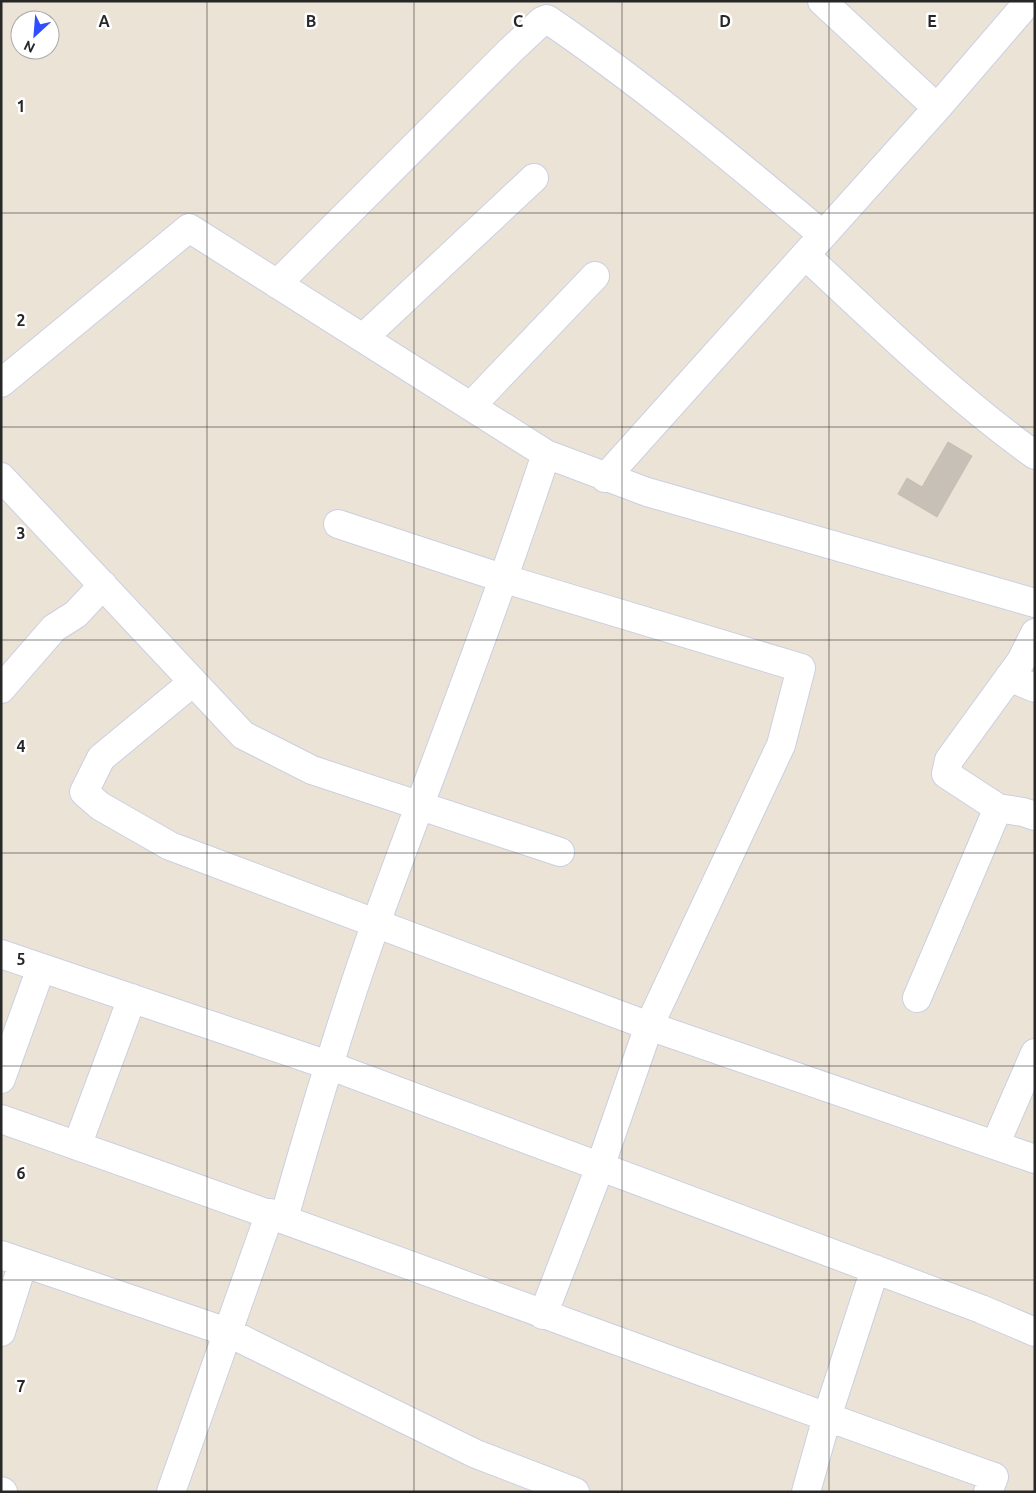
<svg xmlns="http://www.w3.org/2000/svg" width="1036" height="1493" font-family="Ubuntu,sans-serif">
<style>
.building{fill:#c6c0b6;stroke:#c6bfb0}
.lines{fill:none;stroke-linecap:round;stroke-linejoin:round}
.minor-casing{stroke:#cbcfe2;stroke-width:30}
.minor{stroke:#fff;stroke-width:28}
.grid{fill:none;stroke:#272727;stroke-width:1;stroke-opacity:0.55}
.grid-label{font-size:16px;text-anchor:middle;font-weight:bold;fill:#272727;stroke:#fff;stroke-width:5;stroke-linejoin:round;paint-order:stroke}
</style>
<rect width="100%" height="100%" fill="#ebe3d6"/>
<path class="building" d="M948,442L972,456L937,517L898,494L907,478L922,487Z"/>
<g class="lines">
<defs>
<path id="minor" d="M822,1L937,108
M805,255C879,324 953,396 1035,455
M277,284L510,51L542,21L547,19C644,85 733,160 823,235
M363,338L534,178
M1,383L189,228L546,454L647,492L1035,603
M471,406L595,276
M1,477L243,735L312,770L560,852
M605,478L937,108L1029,1
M338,524L505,579L801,668L781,745L649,1026L600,1167L543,1315
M1035,633L1021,661L949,760L946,774L998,808L1023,812L1035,816
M1009,677L1035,688
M193,682L101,758L84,792L100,806L170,846L649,1026L1035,1159
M1,689L54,628L76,614L103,585
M1,954L328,1065L981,1309L1035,1332
M917,998L998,808
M1,1079L41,968
M1,1119C333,1235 663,1359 994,1477L988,1492
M995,1145L1035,1053
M77,1146L132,998
M284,1218C312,1119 341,1020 376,923C433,767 494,612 546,454
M1,1255L227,1332L476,1454L575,1492
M1,1332L23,1263
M1,1491L3,1492
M171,1492L270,1213
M806,1492L827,1417L875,1269"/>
</defs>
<use href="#minor" class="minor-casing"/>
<use href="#minor" class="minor"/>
</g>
<path class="grid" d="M207,1V1492M414,1V1492M622,1V1492M829,1V1492M1,213H1035M1,427H1035M1,640H1035M1,853H1035M1,1066H1035M1,1280H1035"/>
<g class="grid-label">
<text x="104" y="27">A</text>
<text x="311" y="27">B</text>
<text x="518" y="27">C</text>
<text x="725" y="27">D</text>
<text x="932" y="27">E</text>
<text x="21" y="112">1</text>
<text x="21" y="326">2</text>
<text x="21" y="539">3</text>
<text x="21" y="752">4</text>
<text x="21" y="965">5</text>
<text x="21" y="1179">6</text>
<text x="21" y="1392">7</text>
</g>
<rect width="1036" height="1493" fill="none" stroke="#272727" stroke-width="5"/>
<g transform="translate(35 35) rotate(206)"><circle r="24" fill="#ffffff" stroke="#a9a9a9"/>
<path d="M0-4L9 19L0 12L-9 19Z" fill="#2f4eff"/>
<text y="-8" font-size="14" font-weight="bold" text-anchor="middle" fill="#272727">N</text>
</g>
</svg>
